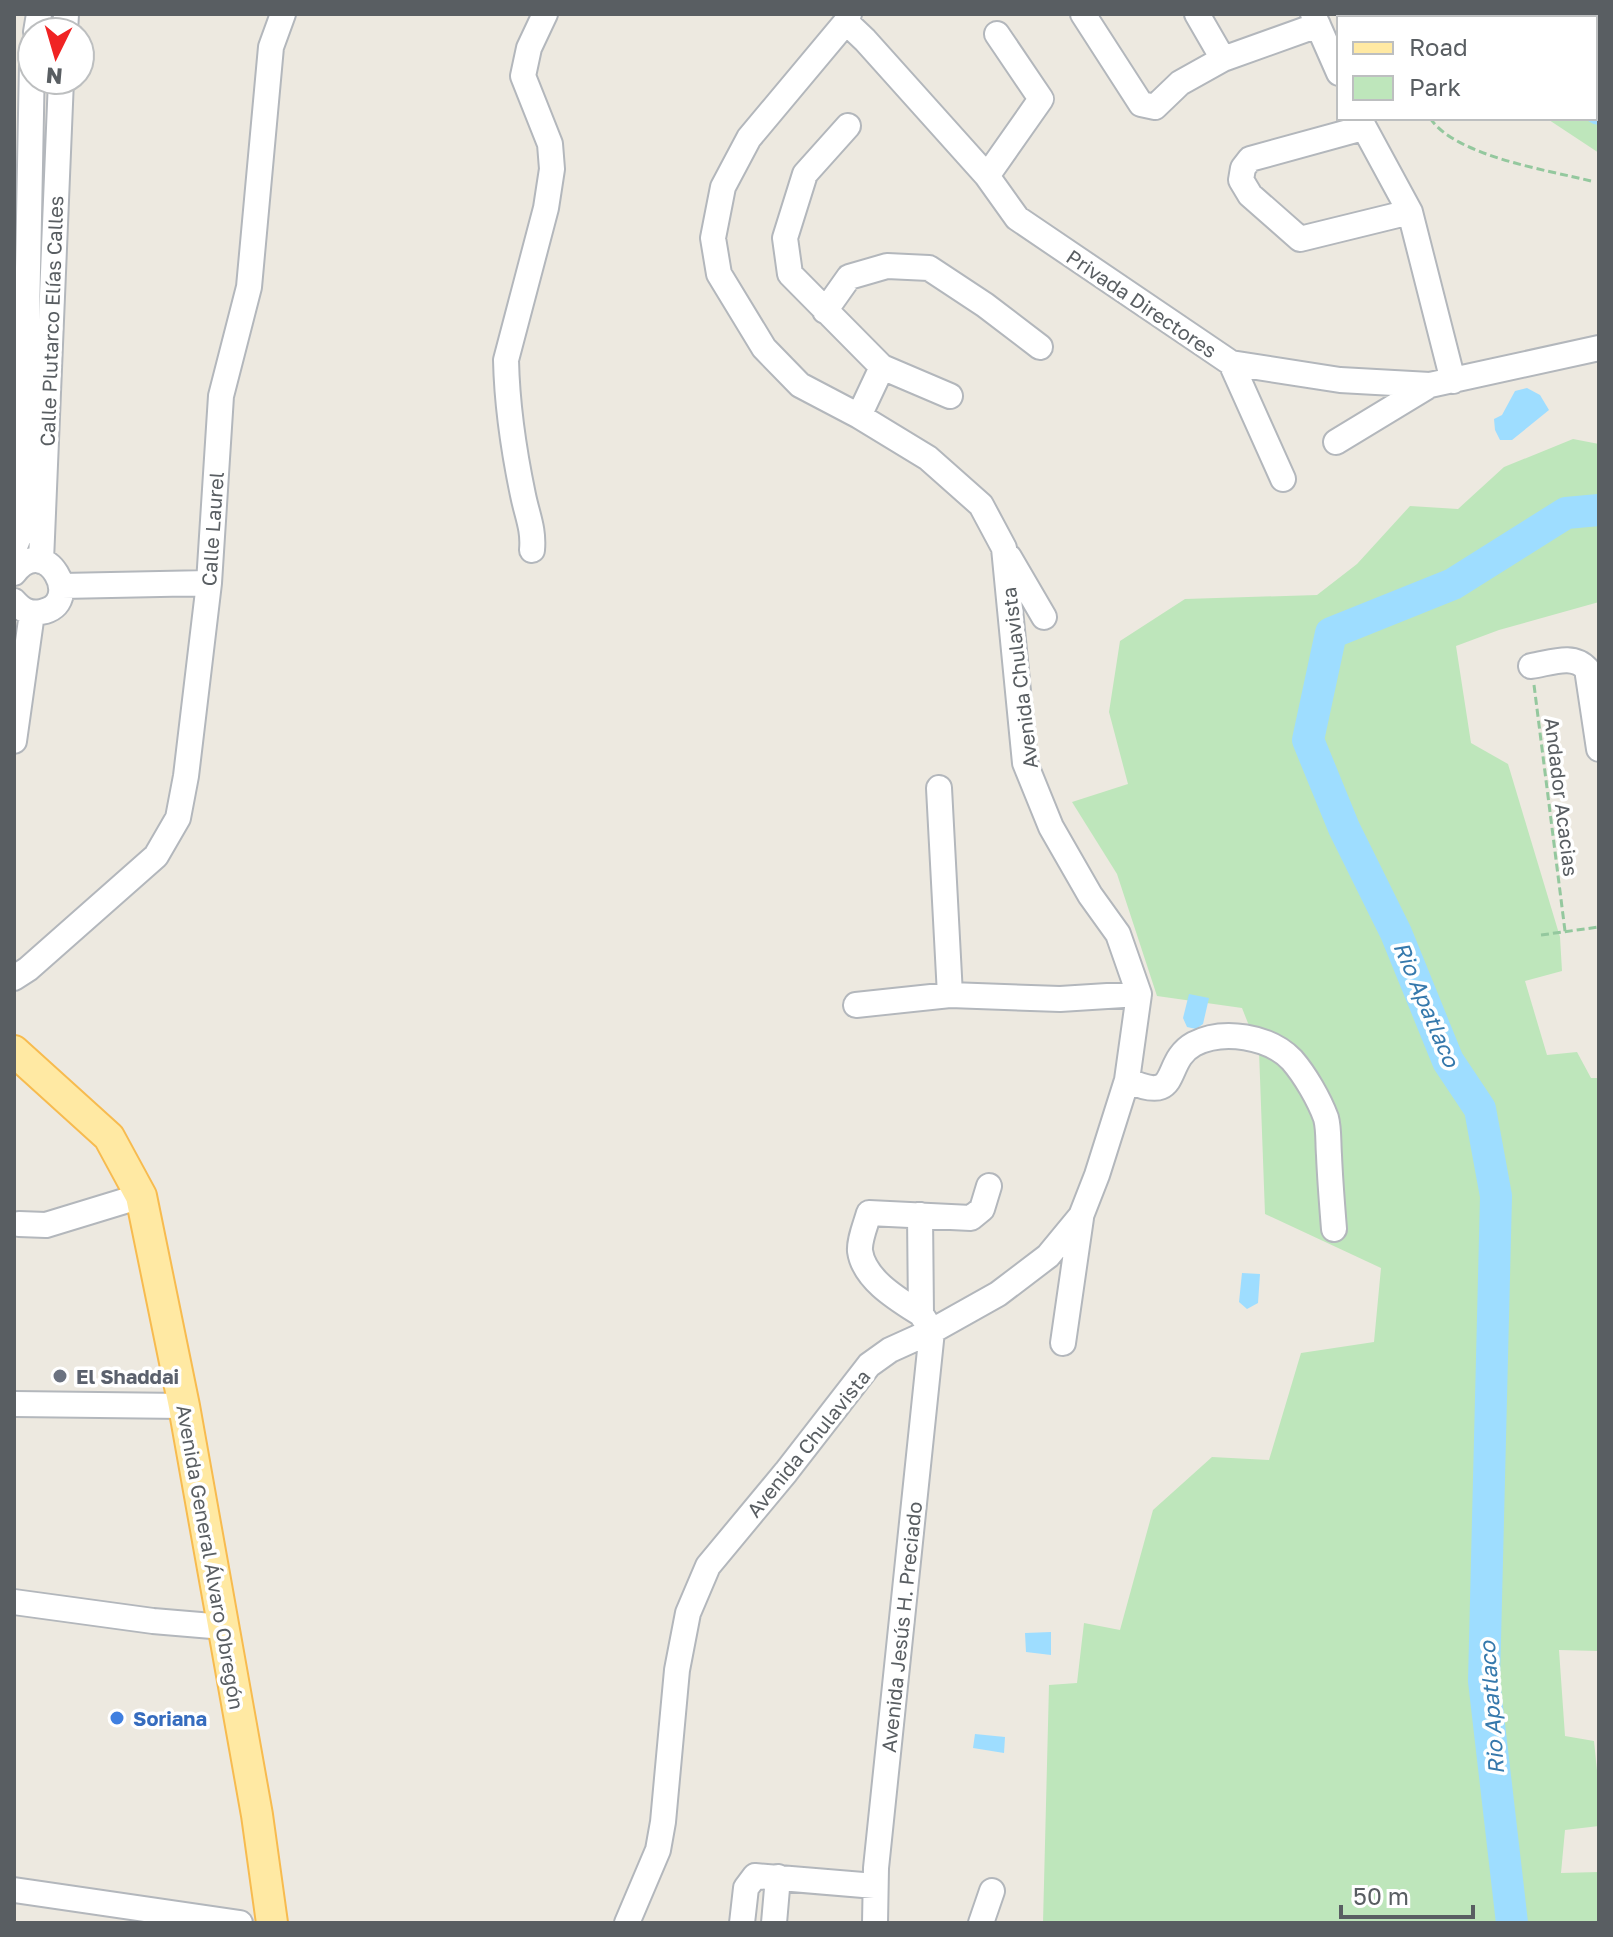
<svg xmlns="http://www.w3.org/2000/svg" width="1613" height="1937" font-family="'Golos Text',sans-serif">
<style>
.green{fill:#bee6bb}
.water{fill:#9eddff}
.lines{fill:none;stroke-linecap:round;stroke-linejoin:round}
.river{stroke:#9eddff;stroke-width:32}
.minor-casing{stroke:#b3b7bc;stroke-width:28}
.major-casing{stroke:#f7bb4f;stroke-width:34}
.path{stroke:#94c89e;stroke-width:3;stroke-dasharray:8 4;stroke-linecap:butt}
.minor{stroke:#fff;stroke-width:24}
.major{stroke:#ffe9a3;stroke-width:30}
.worship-dot{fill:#6b7280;stroke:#fff;stroke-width:3}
.shop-dot{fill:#3f7fe0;stroke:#fff;stroke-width:3}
.labels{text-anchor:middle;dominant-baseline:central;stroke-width:7;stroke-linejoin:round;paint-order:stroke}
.street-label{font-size:20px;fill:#595e62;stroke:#fff}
.worship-label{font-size:20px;font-weight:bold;fill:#5b616d;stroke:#fff;text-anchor:start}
.shop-label{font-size:20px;font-weight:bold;fill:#366cbe;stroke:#fff;text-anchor:start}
.water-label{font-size:22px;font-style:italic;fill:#3679ac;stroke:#fff}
</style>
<rect width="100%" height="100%" fill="#ede9e0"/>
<path class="green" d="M1384,14H1571L1574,18H1385Z
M1595,47L1599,53V153L1546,118H1595Z
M1573,439L1599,444V602L1499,630L1456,646L1471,743L1508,764L1560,937L1562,971L1525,981L1547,1055L1577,1052L1591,1078H1599V1651L1559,1650L1565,1736L1594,1741L1599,1790V1826L1565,1830L1561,1873L1599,1872V1923H1043L1049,1685L1077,1683L1084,1623L1120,1630L1153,1510L1212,1457L1269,1460L1301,1353L1374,1342L1381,1268L1265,1214L1259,1051L1242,1008L1157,996L1117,874L1072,802L1128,784L1109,712L1120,641L1185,599L1317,595L1357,564L1410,506L1458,509L1504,467Z"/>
<path class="water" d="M1527,388L1540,395L1549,410L1512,440H1500L1495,430L1494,419L1502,415L1515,391Z
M1189,994L1209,998L1203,1024L1196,1029L1187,1027L1183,1018Z
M1242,1273L1260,1274L1258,1303L1247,1309L1239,1302Z
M1051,1632V1655L1026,1652L1025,1633Z
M975,1734L1005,1737L1004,1753L973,1748Z"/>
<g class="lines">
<path class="river" d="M1498,14L1500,18
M1595,106L1599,109
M1512,1923L1484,1681L1496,1196L1480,1109L1448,1061L1396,933L1344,828L1308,740L1331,633L1453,584L1566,513L1599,510"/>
<defs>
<path id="minor" d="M1083,14L1141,104L1155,107L1180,83L1223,59L1318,25
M1197,14L1223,59
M1313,14L1339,73
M846,22L865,40L987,176L1017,218L1231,363L1340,380L1430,385L1599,348
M36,32L39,14
M65,32L66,14
M1359,118L1410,212L1453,381
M848,126L805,174L785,238L790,274L882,367L950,396
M1363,128L1250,159L1243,168L1241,180L1250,195L1300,239L1410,212
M987,176L1041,99L997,34
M825,311L849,277L887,266L929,268L985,305L1040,347
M1231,363L1283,479
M859,416L882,367
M1336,442L1430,385
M14,549L23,527L32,62
M532,550C534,529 527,515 523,495C514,452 507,405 506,360L546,208L552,169L550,144L523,76L529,48L545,14
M1009,557L1044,617
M41,561L61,80
M14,573C46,531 86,604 41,612C29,614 22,610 14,601
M62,586L209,583
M1531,666C1551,663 1573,653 1587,669L1599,749
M14,741L32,613
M939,788L950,995
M14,978L28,969L156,856L178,818L186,776L209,583L221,396L249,287L271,47L283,14
M856,1005L950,995L1060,999L1139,994
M1127,1080C1183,1106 1161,1062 1194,1044C1223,1029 1269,1036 1292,1060C1305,1075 1319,1099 1326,1118C1329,1129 1328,1143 1329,1155C1330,1180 1332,1204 1334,1229
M19,1224L46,1225L141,1196
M921,1314C899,1300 864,1280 860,1251C859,1240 866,1224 869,1213L971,1218L982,1209L989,1186
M1063,1343L1081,1218
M14,1404L184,1406
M14,1602L153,1621L224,1627
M14,1890L240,1923
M627,1923L658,1850L663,1822L677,1670L688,1613L708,1566L786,1472L869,1365L890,1350L932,1331L998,1294L1048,1256L1081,1216L1097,1175L1127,1080L1139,994L1118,934L1090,895L1051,827L1025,763L1004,548L981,505L928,458L859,416L800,385L764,348L719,274L713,238L723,187L749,138L846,22L849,14
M742,1923L746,1888L755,1876L875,1886
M774,1923L778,1877
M875,1923L876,1868L932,1331L921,1314L920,1215
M981,1923L992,1891"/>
<path id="major" d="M14,1051L109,1137L141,1196L184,1406L257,1815L272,1923"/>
</defs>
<use href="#minor" class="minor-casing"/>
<use href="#major" class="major-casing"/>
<path class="path" d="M1430,118C1455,156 1547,170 1591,181
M1534,685L1565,931
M1541,935L1599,927"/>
<use href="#minor" class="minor"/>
<use href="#major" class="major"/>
</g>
<circle class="worship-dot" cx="60" cy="1376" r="8"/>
<circle class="shop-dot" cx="117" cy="1718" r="8"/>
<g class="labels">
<g class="street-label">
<text transform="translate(1142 303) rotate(34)">Privada Directores</text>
<text transform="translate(51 321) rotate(-88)">Calle Plutarco Elías Calles</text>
<text transform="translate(212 529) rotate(-86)">Calle Laurel</text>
<text transform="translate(1019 678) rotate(-97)">Avenida Chulavista</text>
<text transform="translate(1562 797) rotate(83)">Andador Acacias</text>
<text transform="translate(808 1443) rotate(-51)">Avenida Chulavista</text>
<text transform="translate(211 1557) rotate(80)">Avenida General Álvaro Obregón</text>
<text transform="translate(901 1627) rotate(-84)">Avenida Jesús H. Preciado</text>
</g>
<g class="worship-label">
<text x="76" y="1376">El Shaddai</text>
</g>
<g class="shop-label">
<text x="133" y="1718">Soriana</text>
</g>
<g class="water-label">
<text transform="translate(1427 1004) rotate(67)">Rio Apatlaco</text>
<text transform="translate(1491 1708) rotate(-94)">Rio Apatlaco</text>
</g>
</g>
<rect width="1613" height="1937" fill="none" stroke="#595e62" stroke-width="32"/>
<rect x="1337" y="16" width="260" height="104" fill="#ffffff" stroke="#bdbfc0" stroke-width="2"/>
<rect x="1353" y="42" width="40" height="12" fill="#ffe9a3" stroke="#bdbfc0" stroke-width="2"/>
<text x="1409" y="56" font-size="24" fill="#595e62">Road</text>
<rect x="1353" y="76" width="40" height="24" fill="#bee6bb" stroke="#bdbfc0" stroke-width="2"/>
<text x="1409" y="96" font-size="24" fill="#595e62">Park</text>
<g transform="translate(56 56) rotate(185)"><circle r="38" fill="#ffffff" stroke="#bdbfc0" stroke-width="2"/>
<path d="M0-6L14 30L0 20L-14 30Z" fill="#f02323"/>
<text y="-12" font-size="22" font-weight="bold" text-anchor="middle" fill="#595e62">N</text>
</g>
<path d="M1341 1905v12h132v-12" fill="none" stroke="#595e62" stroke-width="4"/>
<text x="1353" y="1905" font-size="24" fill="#595e62" stroke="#ffffff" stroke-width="6" paint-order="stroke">50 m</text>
</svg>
